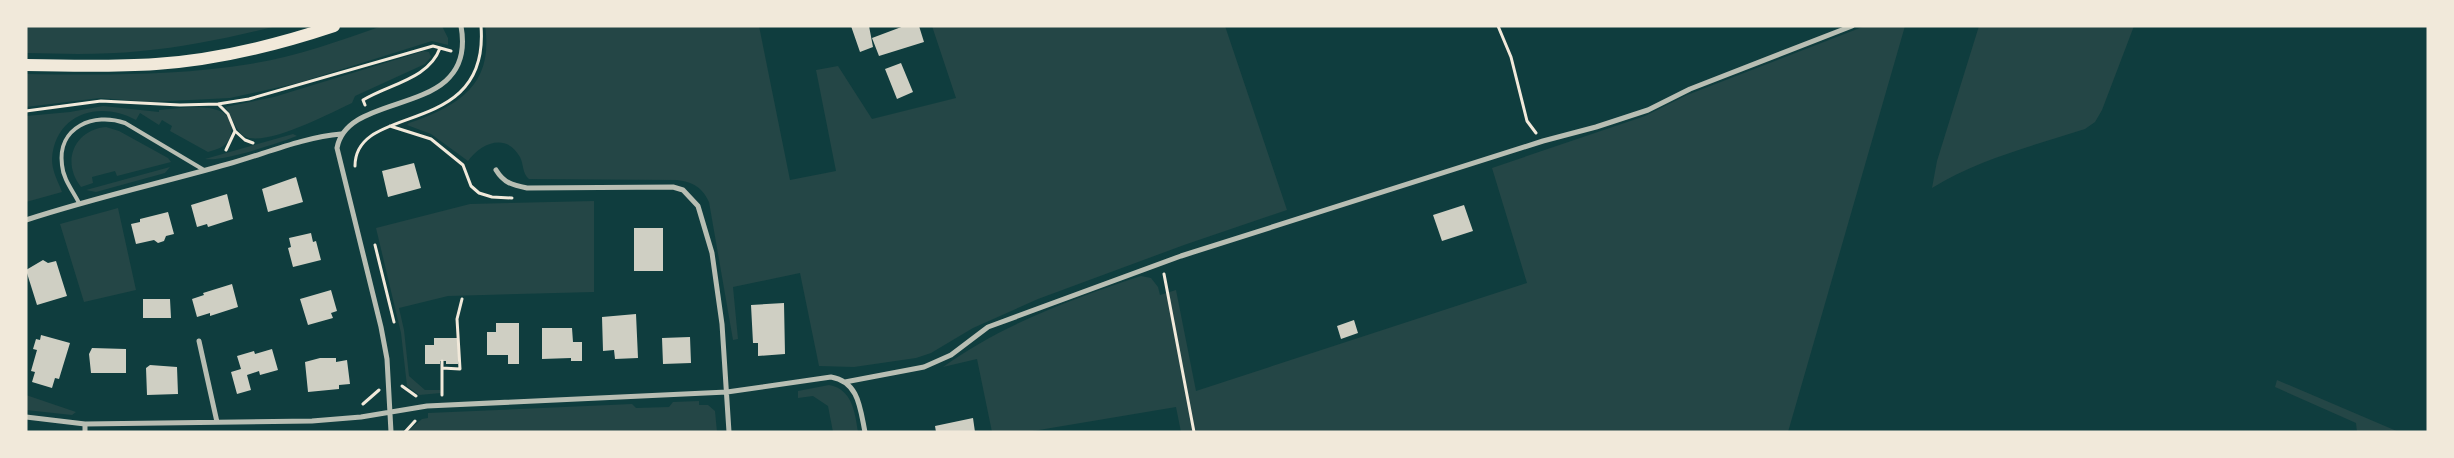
<svg xmlns="http://www.w3.org/2000/svg" width="2454" height="458" font-family="Lora,serif">
<style>
.green{fill:#244646}
.building{fill:#cfcfc3}
.lines{fill:none;stroke-linecap:round;stroke-linejoin:round}
.path{stroke:#f1e9da;stroke-width:3}
.service{stroke:#b8beb3;stroke-width:4}
.minor{stroke:#b8beb3;stroke-width:5}
.primary{stroke:#f1e9da;stroke-width:12}
</style>
<rect width="100%" height="100%" fill="#0f3d3e"/>
<path class="green" d="M26,26H277C232,37 187,47 141,51C103,55 65,54 26,53Z
M382,26H442L448,38V45L432,41L298,83L230,98L151,102L100,98L26,107V74C102,75 175,76 250,64C295,57 339,41 382,26Z
M485,26H759L790,180L836,171L816,70L838,66L872,119L956,98L932,26H1225L1287,210L1184,245L1038,299L973,328L931,353L916,358L854,367L819,366L800,273L733,287L738,339L733,340L709,202C702,187 693,182 677,180L529,179C522,173 524,165 520,157C506,132 481,143 468,161L431,134L407,125L409,123C458,106 494,85 485,26Z
M1865,26H1905L1788,432H1181L1176,407L1027,432H992L977,359L943,367C999,326 1074,298 1141,276L1151,278L1158,287L1160,295L1176,290L1196,391L1527,283L1492,168L1645,116L1687,95Z
M1979,26H2134L2102,110L2095,122L2085,129C2033,146 1979,159 1932,188L1937,161Z
M424,51L429,52L431,57L425,64L355,96L352,103C330,113 265,148 244,136C235,130 232,116 225,107L274,97Z
M103,106L159,112V110C179,109 238,97 231,134C228,146 219,149 208,152L170,131L172,126L162,120L159,125L140,113L136,120C100,100 55,113 52,159C52,172 58,181 62,192L26,202V116L70,112Z
M106,127L119,131L168,158L171,162L117,176L115,171L92,177L93,183L81,187C61,162 74,130 106,127Z
M293,134L297,136C278,143 223,162 205,159Z
M170,167L165,173L96,192L86,190Z
M594,201V292L448,296L399,308L404,330L409,376L425,390H440L441,393L419,395L407,386L401,333L376,228L470,204Z
M118,208L136,290L84,302L60,224Z
M2277,380L2399,432H2357L2356,423L2275,387Z
M829,385C852,389 855,412 858,432H833L828,406L813,396L798,398V391Z
M26,395L76,412L72,415L26,410Z
M699,401V405H708L715,411L717,432H407L422,419L428,418V413L632,404L636,408L669,407L673,402Z"/>
<path class="building" d="M851,26H869L873,47L860,52Z
M904,26H919L924,42L879,56L872,38Z
M901,63L913,92L897,99L885,69Z
M414,163L421,188L388,197L382,171Z
M296,177L303,202L268,212L262,189Z
M227,194L233,219L208,227L207,224L197,227L191,205Z
M1464,205L1473,231L1442,241L1433,215Z
M168,212L174,234L166,236L164,241L158,243L154,240L136,244L131,224L140,222V219Z
M634,228H663V271H634Z
M311,233L313,242L316,241L321,260L293,267L288,248L291,247L289,238Z
M43,260L48,263L56,261L67,296L37,305L26,270Z
M232,284L238,307L210,316V313L197,317L192,299L204,295L203,293Z
M331,290L337,311L331,313L333,318L308,325L300,299Z
M143,299H170L171,318H143Z
M784,303L785,354L758,356V343H753L751,305Z
M636,314L638,358L615,359L614,350L603,351L602,317Z
M1354,320L1358,333L1341,339L1337,326Z
M496,323H519V364H508V355H487V332H496Z
M542,328H572L573,342H582V361H571V358L542,359Z
M41,335L70,343L59,379L55,378L52,388L32,382L35,372L31,371L37,350L33,349L36,339L40,340Z
M690,337L691,363L663,364L662,338Z
M434,338H458V364H446V361H440V364H425V345H434Z
M92,348L126,349V373H91L89,354Z
M272,349L278,370L260,375L259,371L247,375L251,390L237,394L231,372L241,369L237,356L254,351L255,354Z
M320,358H336V362L347,360L350,384L339,385V389L308,392L305,362Z
M150,365L177,367L178,394L147,395L146,368Z
M973,418L975,432H936L935,426Z"/>
<g class="lines">
<path class="path" d="M1498,26L1511,57L1527,121L1536,133
M218,104L228,114L235,131L226,150
M365,105L363,100C389,84 429,79 440,48
M26,111L101,101L180,105L218,104L249,99L433,46L451,51
M390,126L431,139L463,165L471,186L479,193L492,197L512,198
M235,131L245,140L253,143
M355,166C355,101 490,140 481,26
M375,245L394,322
M1164,274L1194,432
M442,361V395
M442,368L460,369L457,319L462,299
M402,386L416,396
M363,404L379,390
M405,432L415,421"/>
<path class="service" d="M79,203C73,191 63,179 62,165C57,127 94,112 125,123L204,170"/>
<path class="minor" d="M496,170C504,183 512,185 527,188L673,187L683,190L698,206L712,253L722,324L729,432
M26,220C93,198 161,183 228,164C264,154 304,137 341,134
M199,341L217,422
M845,382L924,367L951,355L988,327L1181,256L1543,141L1596,127L1648,110L1690,89L1852,26
M26,417L85,424L312,421L361,417L427,406L727,392L831,377C859,382 860,408 865,432
M85,432V424
M391,432L387,359L381,327L337,148C348,88 478,120 461,26"/>
<path class="primary" d="M26,65C69,66 113,67 156,64C216,60 277,45 334,26"/>
</g>
<rect width="2454" height="458" fill="none" stroke="#f1e9da" stroke-width="55"/>
</svg>
